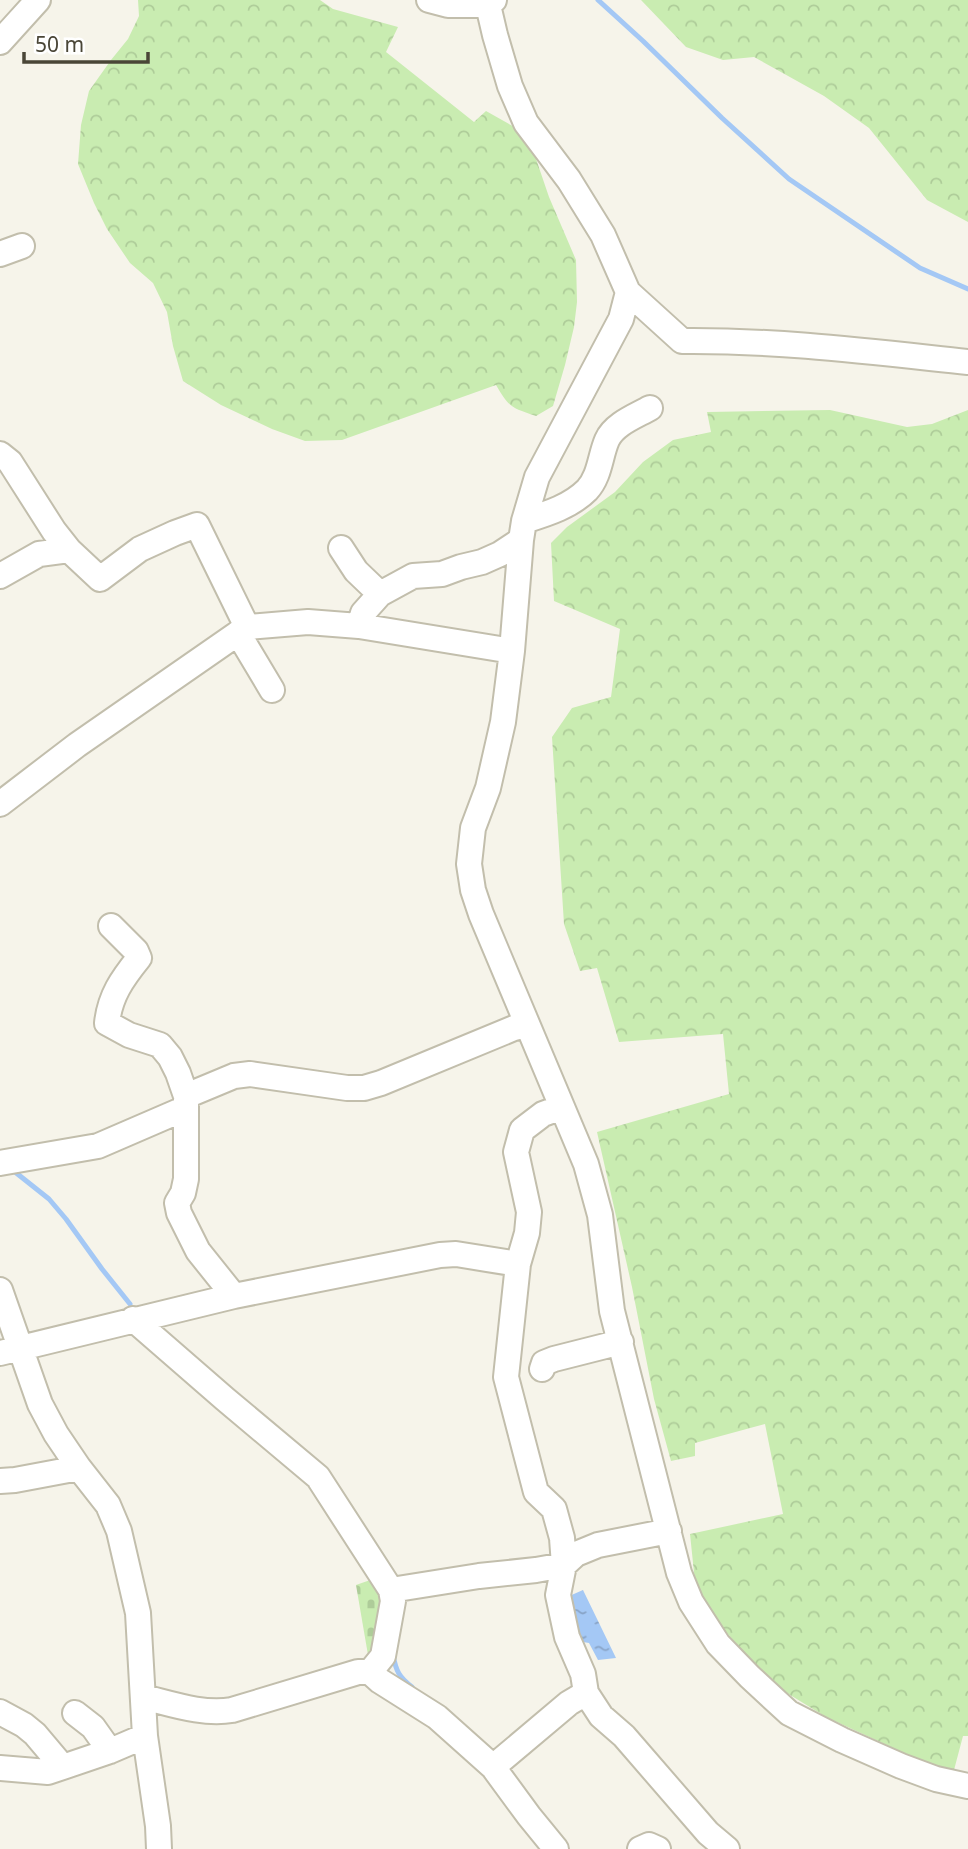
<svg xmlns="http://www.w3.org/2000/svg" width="968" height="1849" font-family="'Noto Sans',sans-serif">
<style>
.forest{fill:url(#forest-crowns)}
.cemetery{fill:url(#cemetery-stones)}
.water{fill:url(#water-ripples)}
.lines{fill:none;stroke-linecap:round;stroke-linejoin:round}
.stream{stroke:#a4c8f5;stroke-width:5}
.minor-casing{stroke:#c2beac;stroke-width:28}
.minor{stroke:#fff;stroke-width:24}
</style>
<defs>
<pattern id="forest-crowns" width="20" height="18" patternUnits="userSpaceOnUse" patternTransform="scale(1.75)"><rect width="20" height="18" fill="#c9ecb1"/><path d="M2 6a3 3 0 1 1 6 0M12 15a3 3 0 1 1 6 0" fill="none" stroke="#aecc99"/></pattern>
<pattern id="cemetery-stones" width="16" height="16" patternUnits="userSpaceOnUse" patternTransform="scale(1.75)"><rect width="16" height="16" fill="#c9ecb1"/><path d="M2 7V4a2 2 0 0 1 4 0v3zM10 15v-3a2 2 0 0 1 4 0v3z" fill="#aecc99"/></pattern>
<pattern id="water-ripples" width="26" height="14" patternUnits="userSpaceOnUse" patternTransform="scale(1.75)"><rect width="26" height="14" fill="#a4c8f5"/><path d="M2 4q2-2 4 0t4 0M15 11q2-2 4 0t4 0" fill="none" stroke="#88a4c7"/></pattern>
</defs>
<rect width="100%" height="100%" fill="#f6f4ea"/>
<path class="forest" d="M138,0H320L333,9L398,27L386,52L474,122L486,111L518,129L534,153L549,197L576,260L577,302L574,327L565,365L553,406L536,416C511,408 509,407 496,385L342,440L305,441L272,429L221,405L183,381L173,346L167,312L153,283L130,263L107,229L94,203L78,164L81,125L89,91L111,60L128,39L139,16Z
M641,0H968V222L927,200L869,128L824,96L754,57L723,60L686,47Z
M830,410L907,427L932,424L968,410V1736H963L954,1770L938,1769L891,1747L826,1717L782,1690L746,1655L714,1618L695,1582L690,1534L783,1514L765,1424L695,1443V1456L671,1461L654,1399L632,1287L597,1132L729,1094L723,1034L619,1042L597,968L580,971L564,924L552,737L572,708L611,697L620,629L554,601L551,543L567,527L615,492L643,462L673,440L711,432L707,412Z"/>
<path class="cemetery" d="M376,1578L386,1591L374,1658L368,1655L356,1585Z"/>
<path class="water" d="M583,1590L616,1658L598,1660L589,1643L583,1642L566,1604L567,1597Z"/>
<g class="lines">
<path class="stream" d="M598,0L643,41L722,118L789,179L920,268L968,289
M10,1168L49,1199L66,1219L102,1269L130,1304
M393,1655C396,1671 399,1677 412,1687"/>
<defs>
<path id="minor" d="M429,0L448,5H488
M494,0L488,5L495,35L510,86L526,123L569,180L603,235L628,292L682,341C778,340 873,352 968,362
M0,42L38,0
M0,254L22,246
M628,292L621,319L537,477L524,521L521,540L512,651L503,722L488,788L473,828L469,864L473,890L481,914L586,1164L600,1215L612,1311L679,1573L691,1602L718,1644L750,1677L789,1713L842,1740L901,1766L936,1779L968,1786
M0,454L10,462L54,531L69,550L100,579L140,549L175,533L197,525L247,627
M524,521C546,514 570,507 587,490C600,476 600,456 607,440C614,424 636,416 650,408
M341,548L356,571L380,594
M0,576L39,554L69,550
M359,626L363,613L380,594L413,576L442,574L461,567L482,562L500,554L521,540
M238,633L272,690
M0,804L77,745L247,627L308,622L359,626L512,651
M111,926L136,951L139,958C122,979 110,996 107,1023L129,1035L160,1045L170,1057L178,1073L186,1096V1179L183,1193L177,1203L179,1213L198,1251L234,1296
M186,1096L234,1076L250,1074L347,1088H364L381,1083L514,1028L527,1025
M562,1107L543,1114L522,1130L516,1152L529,1212L527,1233L518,1264L506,1377L536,1492L554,1509L562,1538L564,1565L558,1595L567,1637L583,1674L586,1693L601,1716L624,1736L708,1833L727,1849
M0,1163L98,1146L186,1108
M0,1290L40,1404L56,1434L79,1468L108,1505L119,1531L138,1613L145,1736L158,1826L159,1849
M133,1319L225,1399L318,1477L391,1590L393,1601L383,1656L370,1672
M0,1353L234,1296L440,1255L456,1254L518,1264
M542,1369L544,1363L554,1359L621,1342
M0,1481L15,1480L79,1468
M391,1590L479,1576L536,1570L564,1565L576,1554L598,1545L669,1531
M143,1697C172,1704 203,1715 232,1710L358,1672H370L380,1681L437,1717L493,1767L529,1816L556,1849
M0,1712L24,1725L35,1734L62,1766
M75,1713L93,1727L110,1751
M493,1767L569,1703L586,1693
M0,1768L48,1772L110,1751L145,1736
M640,1849L649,1845L658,1849"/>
</defs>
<use href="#minor" class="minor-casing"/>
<use href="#minor" class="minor"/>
</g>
<path d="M24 52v10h124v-10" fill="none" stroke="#4a4637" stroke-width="3.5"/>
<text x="35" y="52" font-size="21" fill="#4a4637" stroke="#ffffff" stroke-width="5" paint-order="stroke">50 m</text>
</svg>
